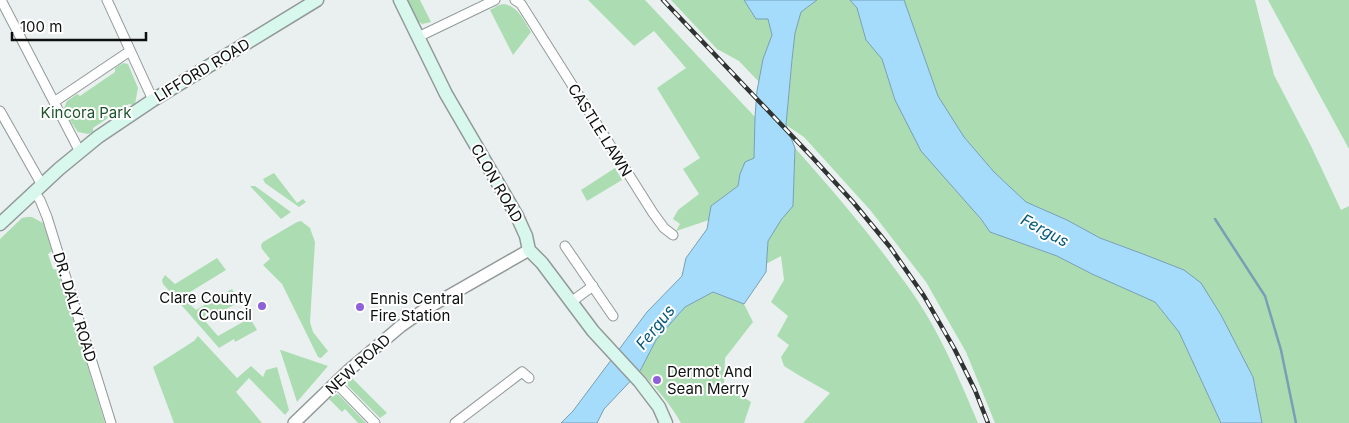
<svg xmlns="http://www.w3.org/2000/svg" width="1349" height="423" font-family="Inter,sans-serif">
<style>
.green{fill:#acddb2}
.water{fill:#a5dcfc;stroke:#779fb5}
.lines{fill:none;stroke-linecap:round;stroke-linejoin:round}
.stream{stroke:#779fb5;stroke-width:2.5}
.minor-casing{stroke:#939999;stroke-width:11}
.tertiary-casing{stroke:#939999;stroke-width:14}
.secondary-casing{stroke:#939999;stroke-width:15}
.minor{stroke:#fff;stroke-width:9}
.tertiary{stroke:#fff;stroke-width:11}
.secondary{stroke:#d8f8ed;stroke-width:12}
.rail-casing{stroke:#2f3332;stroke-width:4.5}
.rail{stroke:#fff;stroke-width:2.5;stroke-dasharray:8;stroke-linecap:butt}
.poi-dot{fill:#9060da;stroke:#fff;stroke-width:2}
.labels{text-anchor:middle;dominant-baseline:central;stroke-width:4;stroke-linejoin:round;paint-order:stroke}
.street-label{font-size:15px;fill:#0d100f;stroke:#fff}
.park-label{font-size:15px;fill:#1f542a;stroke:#fff}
.poi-label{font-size:15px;fill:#0d100f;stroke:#fff;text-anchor:start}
.water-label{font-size:16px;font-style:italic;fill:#03587b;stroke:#fff}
</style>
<rect width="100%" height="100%" fill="#e9f0ef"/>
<path class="green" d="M407,0H420L431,22L422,24C413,18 411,10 407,0Z
M588,0H645L755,117L754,158L740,174L738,186L711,206L709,220L676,231L680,224L673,219L678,210L699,194L683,169L700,158L657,88L686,68L654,31L634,46Z
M671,0H744L756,19L768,18L772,35L763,59L759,82L739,61L717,49Z
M817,0H850L857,8L866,40L882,59L895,100L990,232L1057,256L1092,274L1155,302L1179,332L1221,423H995L966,352L926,282L871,211L804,137L786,125L795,33L801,12Z
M904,0H1255L1274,75L1311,146L1341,210L1349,206V423H1262L1253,376L1143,254L1100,238L1067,220L1026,202L994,172L964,137L938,96Z
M1268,0H1349V149Z
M504,4C518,6 524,21 531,32L513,55L490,10L499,5Z
M123,63L128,64L138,88L135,104L133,105L129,104L93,128V132L88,134L78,132L71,122L64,108L67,101L77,94L80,96L115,72V68Z
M795,148C830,187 864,227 895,269C909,287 922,306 933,326C950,357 964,390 978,423H803L830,393L800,376L784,366L781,357L789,345L777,336L788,316L771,302L784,280L781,256L766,264L768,241L781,220L793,206Z
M615,168L622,180L587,201L581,190Z
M274,173L297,203L303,199L306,202L299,207L265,183L263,179Z
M250,186H255L291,212L281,219Z
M27,217H32L43,223L52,251L48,254L53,269L58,270L105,423H0V239L22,218Z
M301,221L310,228L315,242L310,322L313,332L328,351L321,358L318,357L282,284L263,265L270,259L262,249L261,245L263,242L297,222Z
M217,258L226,270L182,297L196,310L232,289L239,302L205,321L218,336L250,318L257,330L235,342L234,339L219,348L163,284L162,280L165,275L175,284Z
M713,292L744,304L753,322L725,358L724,384L751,402L744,423H681C670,403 655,387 640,371L656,340L685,307Z
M198,336L237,378L251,366L263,377L266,370L277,367L289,410L285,415L249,378L236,392L262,423H174L153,367L194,341Z
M281,350L328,366L297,402L280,350Z
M351,377L387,413L380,418L348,386V380Z
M336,394L339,395L366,423H358L345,409L342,412L329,399Z"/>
<path class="water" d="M744,0H817L801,12L795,33L792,60L786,125L795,148L793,206L781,220L768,241L766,272L744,304L713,292L685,307L656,340L640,371L604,409L597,423H561L573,411L647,312L682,276L686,258L707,229L711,206L738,186L740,174L745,162L754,158L755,117L757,91L763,59L772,35L768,19H756Z
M850,0H904L938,96L964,137L994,172L1026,202L1067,220L1100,238L1143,254L1184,270L1201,283L1221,315L1253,377L1262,423H1221L1179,332L1155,302L1092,274L1057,256L990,232L981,219L921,151L895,100L882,59L866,40L857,8Z"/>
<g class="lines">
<path class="stream" d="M1215,219L1265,296L1281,350L1296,423"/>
<defs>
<path id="minor" d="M1,0L80,152
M107,0L153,100
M515,0L521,4L653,213L664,228L673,235
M418,37L495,0
M54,102L130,51
M0,111L42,185
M34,192L40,200L47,217L111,423
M565,246L613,316
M571,302L593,286
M336,383L375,423
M455,423L522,372L529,378"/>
<path id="tertiary" d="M294,423L349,370L401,326L424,310L529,250"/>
<path id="secondary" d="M400,0L446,94L517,216L526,236L529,250L542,263L593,331L640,382L659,407L666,423
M0,224L59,169L98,137L153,100L317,0"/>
</defs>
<use href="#minor" class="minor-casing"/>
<use href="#tertiary" class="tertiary-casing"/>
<use href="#secondary" class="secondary-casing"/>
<use href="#minor" class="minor"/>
<use href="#tertiary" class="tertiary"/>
<use href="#secondary" class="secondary"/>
<defs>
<path id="rail" d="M663,0L812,157L853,202L890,247L924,296L954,348L975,390L988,423"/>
</defs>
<use href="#rail" class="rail-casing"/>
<use href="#rail" class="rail"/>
</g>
<g class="poi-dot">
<circle cx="262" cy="306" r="5"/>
<circle cx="360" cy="307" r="5"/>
<circle cx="657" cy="380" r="5"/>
</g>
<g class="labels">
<g class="street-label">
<text transform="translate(202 70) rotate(-31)">LIFFORD ROAD</text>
<text transform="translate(600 130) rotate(58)">CASTLE LAWN</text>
<text transform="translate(497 183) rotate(60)">CLON ROAD</text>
<text transform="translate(75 307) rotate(73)">DR. DALY ROAD</text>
<text transform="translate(358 364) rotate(-42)">NEW ROAD</text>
</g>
<g class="park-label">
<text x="86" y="112">Kincora Park</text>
</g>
<g class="poi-label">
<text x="252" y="297" text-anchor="end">Clare County<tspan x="252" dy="17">Council</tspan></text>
<text x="370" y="298">Ennis Central<tspan x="370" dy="17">Fire Station</tspan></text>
<text x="667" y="371">Dermot And<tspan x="667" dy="17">Sean Merry</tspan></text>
</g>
<g class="water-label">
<text transform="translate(1045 230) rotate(28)">Fergus</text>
<text transform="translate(655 327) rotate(-51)">Fergus</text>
</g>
</g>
<path d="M12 32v8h134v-8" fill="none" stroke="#0d100f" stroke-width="2.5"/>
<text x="20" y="32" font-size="15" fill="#0d100f" stroke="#ffffff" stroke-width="4" paint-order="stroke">100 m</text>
</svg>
